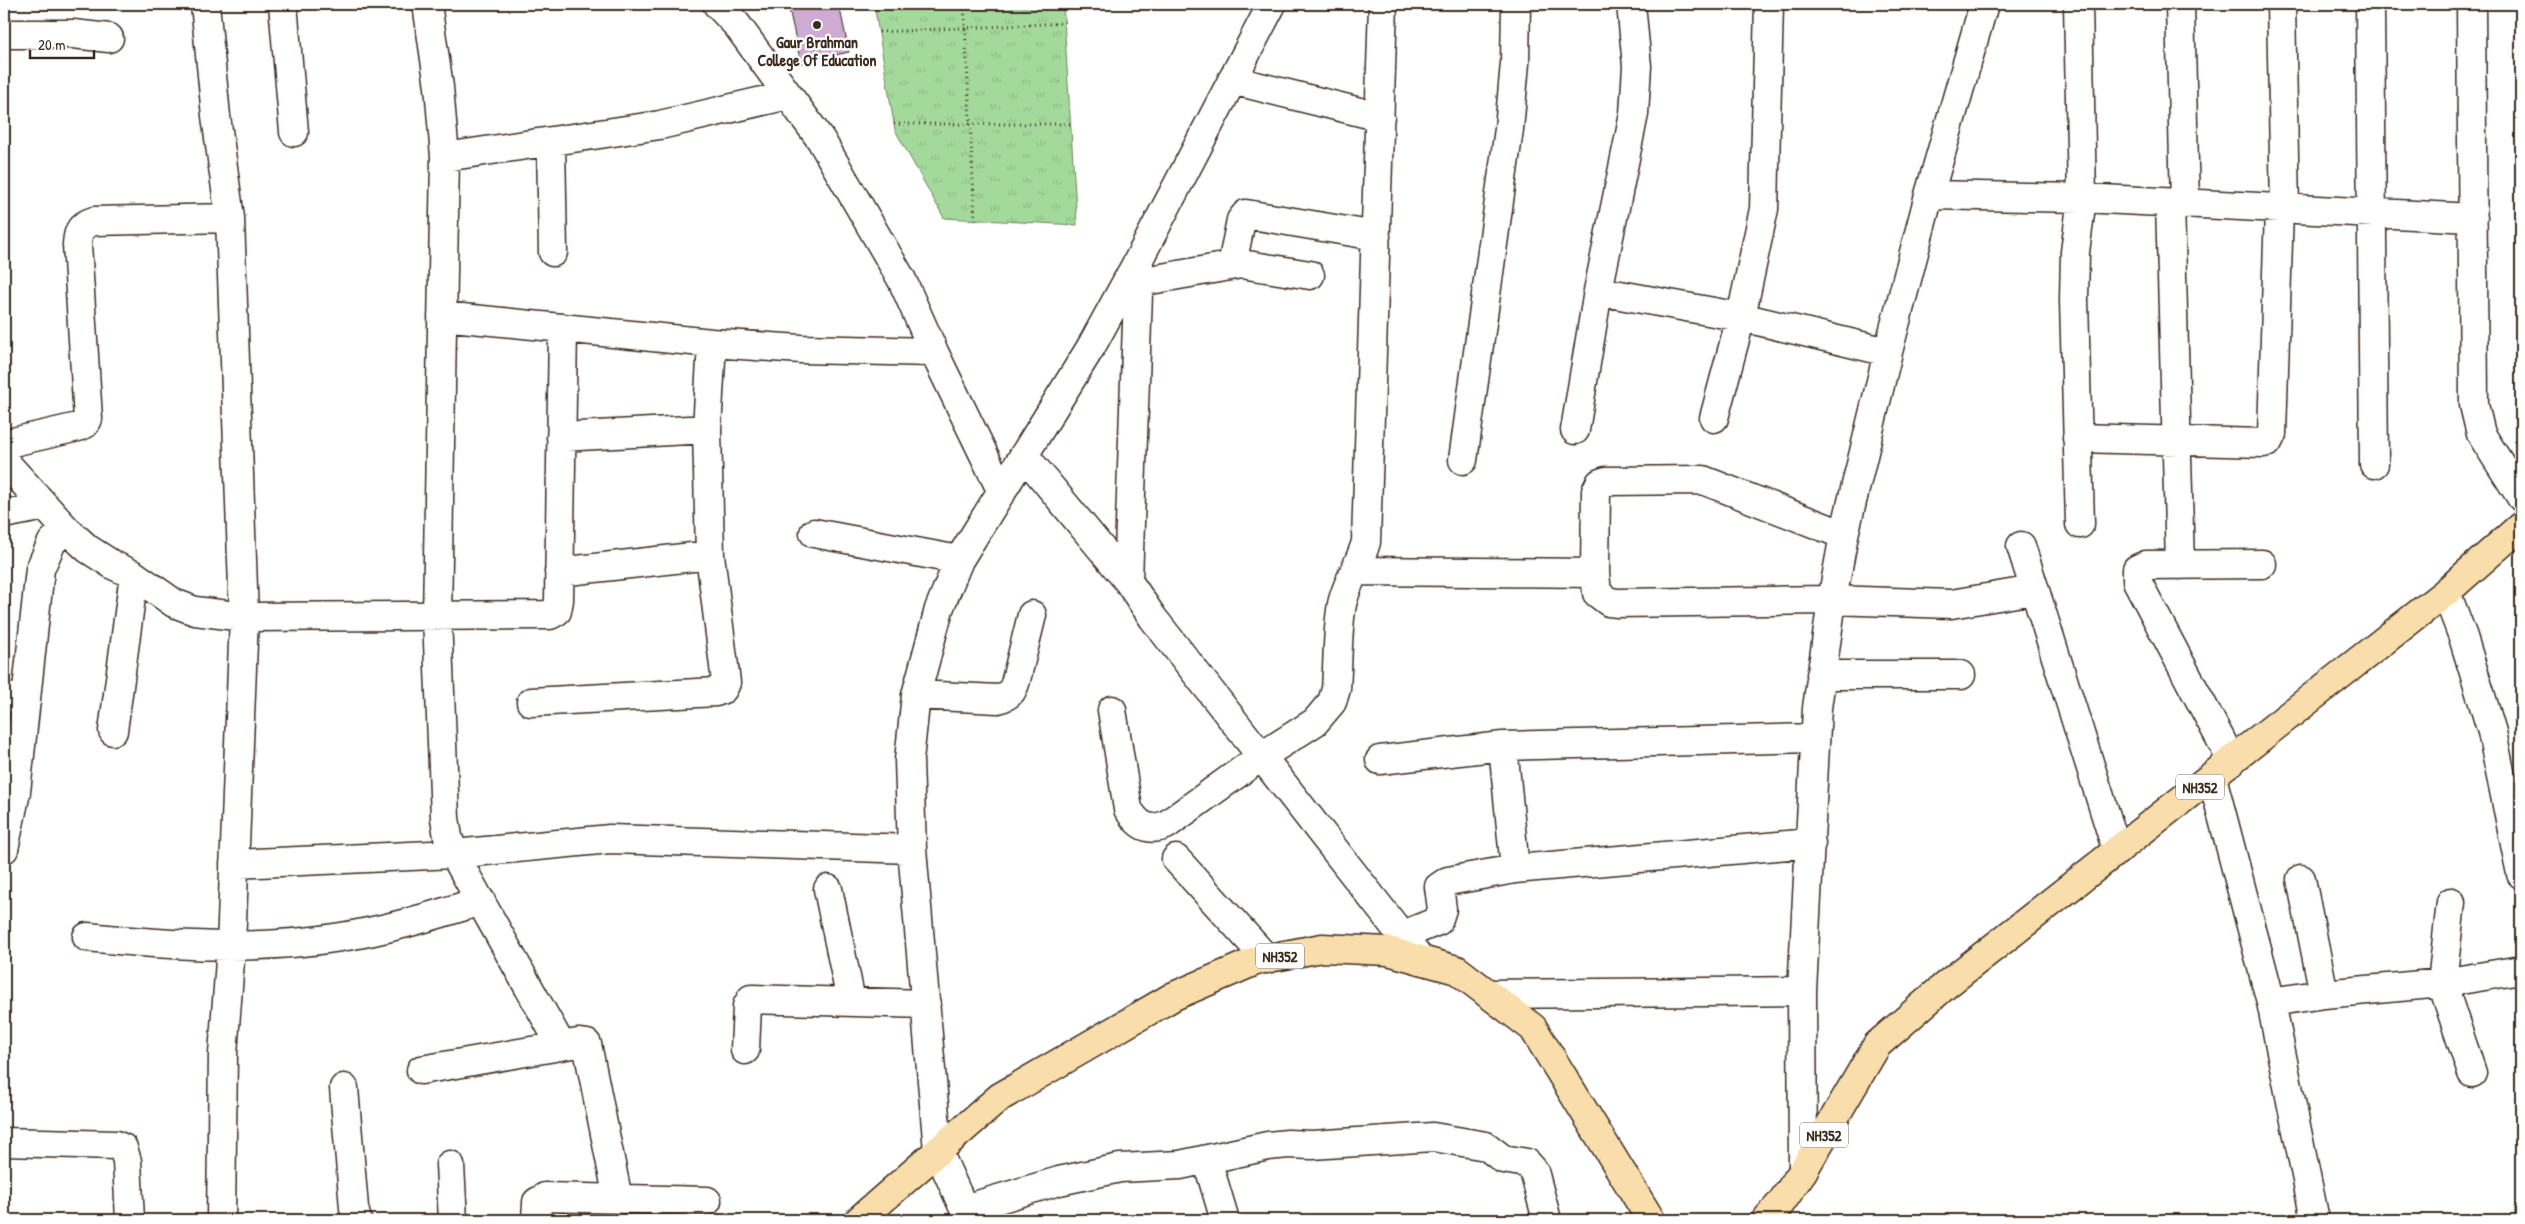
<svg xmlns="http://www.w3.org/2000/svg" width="2525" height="1224" font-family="'Patrick Hand',sans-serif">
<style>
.grass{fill:url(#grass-tufts);stroke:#70825d}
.building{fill:#cfaad3;stroke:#3b2a1e}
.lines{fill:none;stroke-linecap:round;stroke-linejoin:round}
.minor-casing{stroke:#3b2a1e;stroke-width:31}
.highway-casing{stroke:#3b2a1e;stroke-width:31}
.path{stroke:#3b2a1e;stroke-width:3;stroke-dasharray:1 4;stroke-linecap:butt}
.minor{stroke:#fff;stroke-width:28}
.highway{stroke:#f9ddab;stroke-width:28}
.poi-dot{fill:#3b2a1e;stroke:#fff;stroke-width:2}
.labels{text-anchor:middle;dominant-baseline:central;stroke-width:4.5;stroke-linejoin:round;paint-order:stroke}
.shield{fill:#fff;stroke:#766a62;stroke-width:1}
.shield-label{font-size:15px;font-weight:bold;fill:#3b2a1e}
.poi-label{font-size:16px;font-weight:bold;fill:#3b2a1e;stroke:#fff}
</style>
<defs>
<pattern id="grass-tufts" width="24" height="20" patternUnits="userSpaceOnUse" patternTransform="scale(1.25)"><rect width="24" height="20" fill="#a4d99c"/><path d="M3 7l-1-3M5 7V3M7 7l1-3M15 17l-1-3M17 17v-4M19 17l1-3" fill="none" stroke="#8eba86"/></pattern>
</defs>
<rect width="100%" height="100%" fill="#fff"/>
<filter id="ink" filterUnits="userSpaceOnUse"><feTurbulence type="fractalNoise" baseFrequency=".02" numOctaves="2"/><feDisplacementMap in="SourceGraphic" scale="10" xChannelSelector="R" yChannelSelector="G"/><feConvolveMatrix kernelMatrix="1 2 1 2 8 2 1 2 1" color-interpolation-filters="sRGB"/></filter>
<g filter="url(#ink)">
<path class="grass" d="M874,4H1063L1077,225L944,218L895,130Z"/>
<path class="building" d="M788,4H839L849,52L801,63Z"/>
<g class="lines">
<defs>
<path id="minor" d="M205,4L216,116L230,218L244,617L231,947L223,1054L221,1220
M283,4L294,132
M427,4L439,87L445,157L437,617L445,818L448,837L454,854L561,1045
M717,4L737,25L821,140L902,280L934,352L1002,492
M2078,4L2082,198L2075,252L2074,300L2080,524
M2180,4L2185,204
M2281,4L2285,209
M2370,4L2374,464
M2471,4L2474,405L2481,434L2521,497
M4,34H73L109,38
M1232,80L1380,117
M551,143L553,252
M445,157L660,125L788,95
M1929,195L2082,198L2473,218
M2170,203L2180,565
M1232,265L1241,220L1246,214L1376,236
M1139,282L1241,264L1310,275
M1598,291L1741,317L1888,352
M442,316L712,343L801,349L934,352
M1714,418L1741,317L1764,209L1769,4
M1575,430L1598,291L1634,114L1637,66L1631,4
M561,437L707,429
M2077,438L2263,443L2268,442L2272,434L2279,209
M4,444L78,427L85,424L88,419L77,244C78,230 81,225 94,221L230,218
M1024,455L1128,581L1153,618L1421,960
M1463,460L1509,129L1515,63L1516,4
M4,461L66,529L88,549L113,565L134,575L174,603L195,611L244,617L550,615L557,611L559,600L563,328
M4,514L45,506
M814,533L959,560
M2021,546L2117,851
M1355,571L1595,573L1597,593L1609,602L1618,603L1832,600L1951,604L2034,590
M559,572L710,555
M1595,573L1596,491L1600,483L1606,481L1703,480L1844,535
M1128,581L1139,265
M2446,592L2463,637L2492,732L2521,874
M1821,675H1961
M916,695L998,699C1009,696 1013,692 1016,680L1032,615
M4,696L26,702
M531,702L716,692L723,689L726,683L725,674L710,555L707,429L712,343
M1112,710L1128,809C1138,825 1147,832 1166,825L1262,756L1315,722L1332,702L1336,689C1338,661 1337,631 1342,604C1347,581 1360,564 1366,542L1383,4
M113,731L134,575
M1503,746L1515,869
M1380,760L1503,746L1815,738
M2232,761L2137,581V569L2146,565L2262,564
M2212,777L2271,1002L2315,1220
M4,849L16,792L40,569L52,542L66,529
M1176,859L1267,959
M234,864L454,854L610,839L912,849
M2301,879L2324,994
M828,889L851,1001
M2451,902L2442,983L2472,1073
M1403,935L1438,921L1442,909L1439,887L1448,881L1515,869L1811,843
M87,937C174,946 255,951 341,937C389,930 435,915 481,901
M1488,994L1802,991
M2271,1002L2324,994L2442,983L2521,970
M745,1050L747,1006L751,999L926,1004
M421,1070L578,1043L587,1044L618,1199
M344,1088L354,1208L357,1220
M4,1142L116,1145L123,1148L127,1161L130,1220
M1207,1160L1225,1220
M450,1165L453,1220
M1803,1171L1802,991L1817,708L1832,600L1844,535L1888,352L1929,195L1984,4
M964,1209L1059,1181L1120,1168L1180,1165L1268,1146L1288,1144L1312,1145L1433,1137L1486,1146L1503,1159L1527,1163L1534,1171L1547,1220
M536,1220L537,1202L545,1197L707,1201
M969,1220L938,1151L912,849L909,760L916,695L939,609L959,560L1091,347L1139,259L1272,4"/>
<path id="highway" d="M859,1220L1000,1097L1174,996L1258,960L1322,948L1388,951L1457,970L1533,1028L1651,1220
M1766,1220L1781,1203L1803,1171L1877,1045L1947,984L2446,592L2521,526"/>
</defs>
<use href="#minor" class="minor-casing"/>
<use href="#highway" class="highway-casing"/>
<path class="path" d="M964,4L975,219
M879,32L1065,23
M894,124H1071"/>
<use href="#minor" class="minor"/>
<use href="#highway" class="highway"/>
</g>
</g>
<circle class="poi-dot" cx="817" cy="25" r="5"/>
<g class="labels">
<g class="shield">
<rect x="2176" y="774.5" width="48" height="25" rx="4"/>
<rect x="1256" y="943.5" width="48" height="25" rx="4"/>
<rect x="1800" y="1122.5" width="48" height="25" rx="4"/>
</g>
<g class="shield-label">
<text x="2200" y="787">NH352</text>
<text x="1280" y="956">NH352</text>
<text x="1824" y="1135">NH352</text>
</g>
<g class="poi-label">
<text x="817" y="42">Gaur Brahman<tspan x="817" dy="18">College Of Education</tspan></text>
</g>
</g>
<rect width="2525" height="1224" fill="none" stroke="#fff" stroke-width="20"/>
<rect x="10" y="10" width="2505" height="1204" fill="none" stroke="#3b2a1e" stroke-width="2" filter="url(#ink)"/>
<path d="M30 50v8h64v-8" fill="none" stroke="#3b2a1e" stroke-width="2.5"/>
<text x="38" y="50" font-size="15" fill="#3b2a1e" stroke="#ffffff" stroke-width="4" paint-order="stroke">20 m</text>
</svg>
